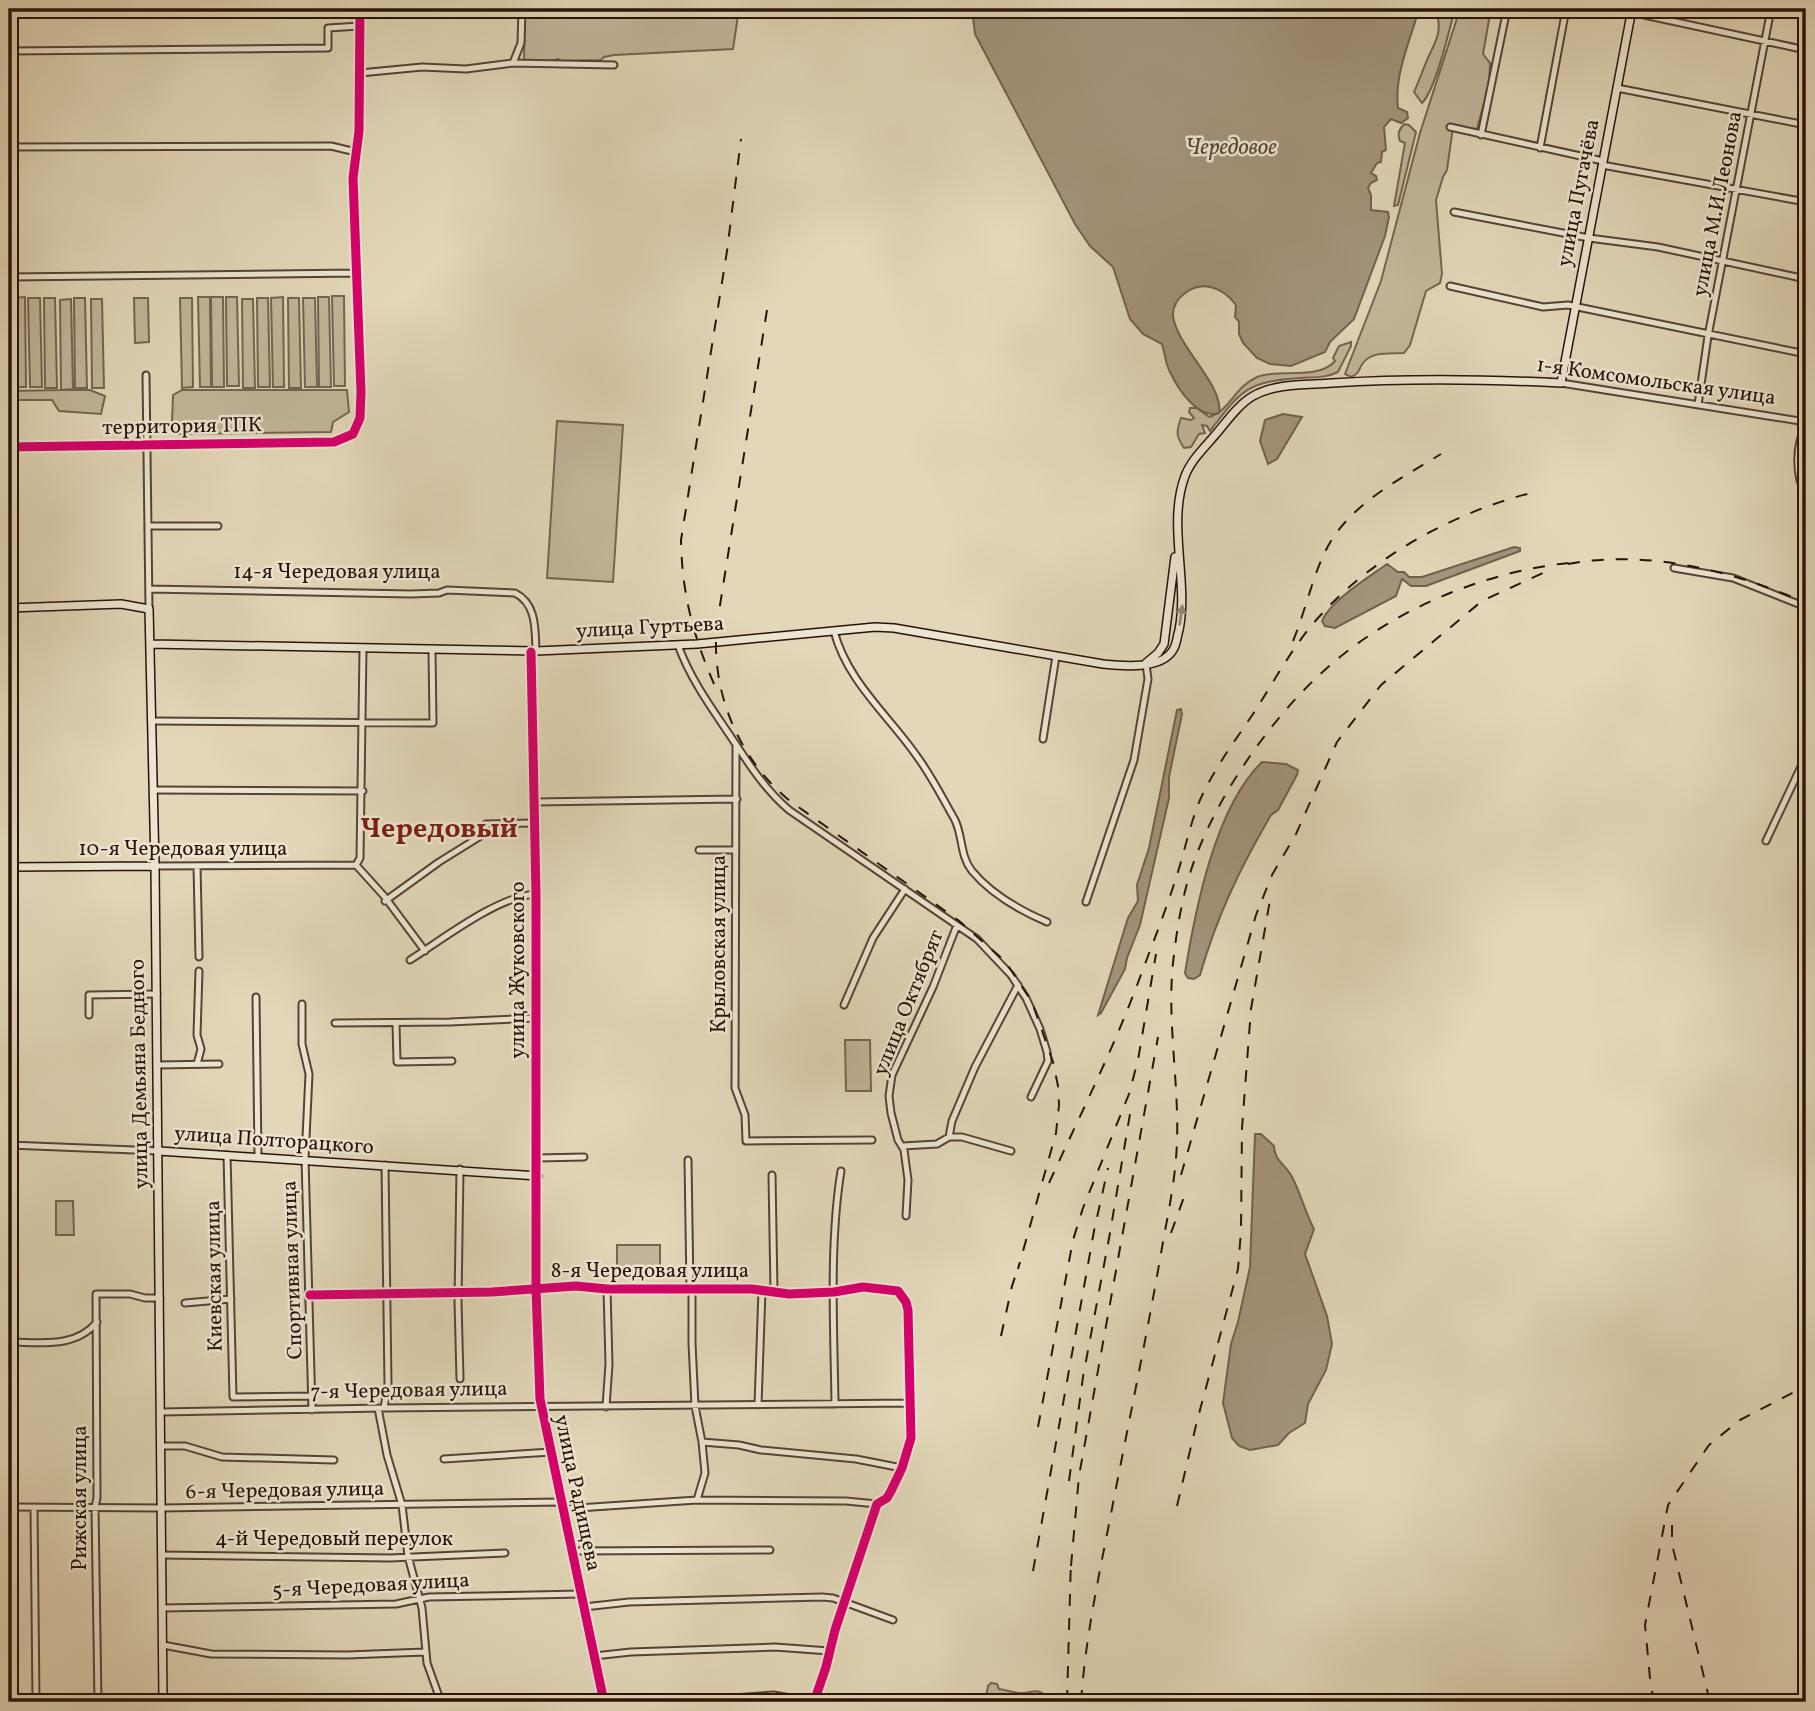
<svg xmlns="http://www.w3.org/2000/svg" width="1815" height="1711" font-family="Vollkorn,serif">
<style>
.green{fill:#c2b69a;stroke:#756452;stroke-width:2}
.water{fill:#a3947c;stroke:#72604e;stroke-width:2}
.lines{fill:none;stroke-linecap:round;stroke-linejoin:round}
.street-casing{stroke:#564335;stroke-width:9}
.secondary-casing{stroke:#281209;stroke-width:10}
.street{stroke:#ece5d1;stroke-width:5}
.secondary{stroke:#ece5d1;stroke-width:7}
.rail{stroke:#281209;stroke-width:2;stroke-dasharray:12 12;stroke-linecap:butt}
.cycleway-casing{stroke:#ece5d1;stroke-width:13}
.cycleway{stroke:#d6006c;stroke-width:9}
.oneway{fill:#948677}
.labels{text-anchor:middle;dominant-baseline:central;stroke-width:5;stroke-linejoin:round;paint-order:stroke}
.street-label{font-size:21px;fill:#281209;stroke:#ece5d1}
.water-label{font-size:23px;font-style:italic;fill:#594637;stroke:#ece5d1}
.district-label{font-size:28px;font-weight:bold;fill:#7a1f14;stroke:#ece5d1}
</style>
<rect width="100%" height="100%" fill="#e2d7b8"/>
<filter id="stains"><feTurbulence type="fractalNoise" baseFrequency=".00286" numOctaves="4"/><feColorMatrix values="0 0 0 0 .2 0 0 0 0 .09 0 0 0 0 .02 0 0 0 .5 -.17"/></filter>
<radialGradient id="worn" r=".72"><stop offset=".6" stop-color="#630" stop-opacity="0"/><stop offset="1" stop-color="#630" stop-opacity=".3"/></radialGradient>
<path class="green" d="M525,9H739L733,49L614,55L604,57L601,60L560,61L558,59L552,61L527,62L524,60Z
M1443,9H1455C1449,30 1436,89 1422,103L1414,92C1419,81 1423,69 1428,58C1434,44 1441,35 1438,19Z
M1460,9H1495L1490,14L1483,54L1490,63L1489,85L1477,129L1453,127L1447,170L1443,177L1436,200L1442,274L1440,283L1426,291L1410,345L1404,353C1390,354 1372,351 1363,363C1358,370 1360,373 1351,377L1345,374L1381,281L1420,133Z
M1404,124L1409,125L1416,132L1398,205L1394,206L1405,143L1400,141C1397,134 1399,130 1404,124Z
M332,296H344L345,386H334Z
M25,297L26,387H15L13,298Z
M198,297H210L211,387H200Z
M211,297H223L224,387H212Z
M226,297H237L239,386H227Z
M283,297L284,387H273L271,298Z
M318,297H329L331,387H319Z
M28,298H40L42,387H30Z
M44,298H55L57,388H45Z
M74,298H85L87,388H75Z
M134,298H148L149,342L135,343Z
M180,298H192L193,387L182,388Z
M257,298H268L270,387H258Z
M299,298L301,388H289L288,298Z
M303,298H315L317,387H305Z
M71,299L73,389L62,390H90L105,396L101,414L59,411L52,400H9V391L61,390L60,300Z
M91,299H102L104,388H92Z
M242,299H253L255,388H243Z
M1351,342V346L1338,372C1326,378 1314,377 1300,378C1247,382 1242,389 1210,431L1207,426L1202,425L1205,433L1199,434L1191,447L1184,448C1176,436 1176,432 1181,418L1191,420L1194,418L1189,412L1190,408H1197L1209,417C1231,410 1233,388 1257,377C1276,368 1318,381 1335,361L1333,358L1339,346Z
M182,390H347L349,412L333,422L331,432L179,434L172,422L173,395Z
M557,421L623,425L613,582L547,578Z
M845,1040H870L871,1091H846Z
M56,1201H73L74,1235H56Z
M617,1245H660V1268L617,1269Z
M991,1683L997,1684L999,1689C1006,1690 1017,1694 1024,1693C1033,1692 1037,1688 1046,1696L1045,1702H1015L999,1699L996,1702H990L986,1698L988,1686Z"/>
<path class="water" d="M972,9H1419C1410,41 1394,75 1398,108L1407,112L1408,118L1401,123L1391,119L1384,127L1386,150L1382,152L1381,162L1377,163L1371,173L1376,176L1377,180L1371,183L1368,188L1371,195V210L1388,212L1389,217L1385,236L1354,319L1330,342L1325,352L1291,366L1270,364L1257,358L1243,343L1239,334V322L1235,317L1236,305C1230,297 1221,289 1210,287C1193,283 1172,298 1173,316C1177,347 1224,385 1219,413C1198,420 1178,389 1170,372C1165,363 1165,353 1162,344L1143,334L1130,319L1113,267L1090,246L1075,224L975,34Z
M1283,414L1302,417L1277,459L1268,464L1260,441L1265,420Z
M1514,547L1520,548V551L1426,586H1411L1402,579L1396,596L1335,628L1325,626L1322,621C1330,601 1369,577 1387,564L1398,572H1404L1409,577H1422Z
M1181,709L1182,714L1169,777V798L1140,925L1127,958L1125,969L1101,1013L1098,1015L1128,918L1138,901L1137,885L1149,848L1176,715L1177,710Z
M1262,762L1286,764L1298,770L1297,775L1278,810L1271,815C1240,868 1217,916 1200,975L1194,979L1188,978L1185,973C1195,911 1215,807 1262,762Z
M1255,1134H1261L1274,1146C1274,1159 1284,1164 1291,1175C1300,1191 1305,1212 1314,1229L1305,1254L1327,1316L1332,1344L1326,1370L1308,1404L1305,1423L1289,1433L1278,1445L1250,1450L1239,1446L1232,1438L1223,1403L1231,1344L1238,1322L1250,1267Z"/>
<g class="lines">
<defs>
<path id="street" d="M1619,9L1632,12
M1644,15L1806,50
M9,51L328,48V28L360,26
M513,63L521,43L522,9
M360,73L422,67L466,69L513,63L614,65
M1617,88L1806,125
M1450,127L1603,161
M1481,135L1507,9
M9,147L331,146L356,152
M1540,148L1566,9
M1602,165L1806,202
M1454,212L1589,238L1658,247L1806,279
M9,277L356,273
M1450,286L1543,307L1568,305L1806,354
M146,375L149,609
M1561,383L1806,422
M1698,405L1708,336L1771,9
M1806,427C1795,444 1795,477 1806,494
M9,447L334,442L353,434L360,418L361,392L353,178L359,131L360,9
M148,526H218
M1674,568L1733,578L1806,607
M149,589L411,594L439,593L447,590L515,593C537,604 535,630 536,651
M834,631C847,681 888,715 916,755C931,775 943,799 955,820C963,837 960,856 972,871C992,895 1019,910 1047,922
M678,645C690,678 710,706 729,734C747,761 764,789 789,810L977,939L1011,975L1026,998L1040,1029L1047,1052L1048,1061L1031,1097
M153,721L433,723L432,650
M1043,739L1056,656
M736,745L735,1088L745,1115L746,1141L872,1140
M154,790L363,791
M534,802L737,799
M1766,841L1806,756
M699,850H735
M356,865L360,858L363,649
M356,865L384,896L425,951
M155,866L356,865
M197,866L199,957
M385,901L439,862L484,834L486,824L534,823
M1086,902L1134,760L1148,679L1146,664
M410,960C443,939 498,896 536,894
M256,997L258,1157
M302,1004V1044L309,1074L305,1159L312,1410
M844,1005L873,938L905,889
M89,1015V995L157,994
M335,1023L450,1022L536,1018
M396,1023L397,1062L452,1061
M197,1064L201,1049L197,1035L199,971
M157,1065L219,1064
M949,1137L952,1121L975,1067L1018,985
M9,1145L159,1151
M903,1146L937,1144L949,1137H962L1011,1151
M227,1155L233,1397L312,1396
M538,1158L584,1157
M688,1160L690,1289
M772,1175L774,1291
M906,1216L908,1180L904,1150L898,1140L891,1113L889,1096L892,1075L933,987L957,925
M692,1289V1343L695,1406L702,1442L705,1473L697,1500
M310,1295L492,1292L576,1286L607,1289H752L789,1294L834,1292L863,1287L898,1291L906,1302L908,1310L911,1438L902,1468L891,1491L887,1498L877,1504L835,1630L826,1667L814,1702
M185,1303L231,1299
M9,1342C39,1342 75,1349 97,1322
M460,1379L458,1301L460,1169
M835,1404C834,1329 829,1245 841,1171
M758,1405L762,1290
M606,1407L609,1364L607,1289
M378,1408L387,1455L402,1505L408,1556L422,1608L427,1663L441,1702
M384,1408L388,1384L385,1165
M161,1412L384,1408L909,1403
M702,1442L739,1445L761,1450L856,1459L902,1468
M161,1446H185L222,1457L334,1460
M444,1459L551,1452
M9,1507L162,1508L561,1502
M34,1507L36,1702
M563,1509L697,1500L846,1501L877,1504
M572,1551L770,1550
M162,1555L390,1558L505,1553
M584,1607L629,1602L822,1597L833,1598L893,1620
M162,1608L396,1604L429,1597L581,1594
M163,1645L211,1654L347,1655L425,1652
M594,1656L631,1652L775,1647L829,1651
M603,1698H733L773,1695L816,1702
M98,1702L95,1507L97,1498L96,1294H130L145,1298H160
M300,1702L415,1701L439,1698"/>
<path id="secondary" d="M9,608L121,604L149,609L155,866L163,1702
M151,644L536,651L697,644L875,627L894,628L1103,664C1122,666 1161,670 1173,650C1177,644 1177,636 1179,630C1189,581 1167,524 1185,476C1191,460 1205,447 1216,434C1227,421 1239,404 1253,396C1276,383 1306,385 1332,383C1408,378 1484,379 1561,383L1632,9
M531,652L536,894V1289L540,1399L604,1702
M1146,663L1158,653L1164,644L1175,557
M9,867L155,866
M159,1151L538,1176"/>
</defs>
<use href="#street" class="street-casing"/>
<use href="#secondary" class="secondary-casing"/>
<use href="#street" class="street"/>
<use href="#secondary" class="secondary"/>
<path class="rail" d="M767,310L717,624C710,690 738,759 790,801L958,920L1005,961L1032,1002L1053,1062L1058,1086L1059,1105L1056,1133L1018,1269
M1568,564C1647,549 1734,571 1806,603
M1293,641C1305,612 1311,582 1324,554C1346,506 1397,481 1441,454
M714,684C693,635 682,594 681,540L727,251L741,139
M1181,1175L1256,915L1272,875L1296,834L1337,742L1381,685L1482,601L1545,572
M1049,1183C1080,1115 1113,1050 1139,980C1152,945 1166,910 1177,875C1185,850 1190,824 1200,800C1214,769 1234,742 1253,714C1274,682 1292,647 1318,618C1374,555 1458,510 1539,491
M1171,1233L1184,1197
M1001,1336L1012,1286L1020,1262
M1038,1427L1073,1240L1083,1208L1129,1094L1138,1060L1156,954
M1069,1481L1083,1377L1110,1233L1131,1108
M1177,1506L1197,1421L1238,1269L1241,1231L1242,1128L1251,1009L1270,900
M1672,1525V1544L1710,1702
M1071,1566L1079,1476L1158,1037
M1033,1571L1094,1231L1108,1168
M1067,1702L1071,1559
M1081,1702C1085,1641 1098,1580 1110,1519C1128,1425 1148,1331 1164,1236C1170,1205 1176,1173 1177,1141C1179,1082 1167,1022 1173,963C1177,927 1183,890 1196,856C1224,783 1283,701 1345,653C1410,602 1496,569 1578,562
M1656,1702L1651,1689L1645,1625L1668,1505L1709,1445L1740,1420L1806,1386"/>
<defs>
<path id="cycleway" d="M9,447L334,442L353,434L360,418L361,392L353,178L359,131L360,9
M531,652L536,894V1289L540,1399L604,1702
M310,1295L492,1292L576,1286L607,1289H752L789,1294L834,1292L863,1287L898,1291L906,1302L908,1310L911,1438L902,1468L891,1491L887,1498L877,1504L835,1630L826,1667L814,1702"/>
</defs>
<use href="#cycleway" class="cycleway-casing"/>
<use href="#cycleway" class="cycleway"/>
</g>
<defs><path id="oneway-solid" d="M-6-.8H1V-3.2L6.5 0L1 3.2V.8H-6Z" transform="scale(1.75)"/></defs>
<use class="oneway" href="#oneway-solid" transform="translate(1181 615) rotate(-82)"/>
<g class="labels">
<g class="street-label">
<text transform="translate(1579 193) rotate(-79)">улица Пугачёва</text>
<text transform="translate(1718 204) rotate(-79)">улица М.И.Леонова</text>
<text transform="translate(1656 382) rotate(8)">1-я Комсомольская улица</text>
<text transform="translate(182 427) rotate(-1)">территория ТПК</text>
<text x="337" y="572">14-я Чередовая улица</text>
<text transform="translate(650 628) rotate(-3)">улица Гуртьева</text>
<text x="183" y="849">10-я Чередовая улица</text>
<text transform="translate(719 944) rotate(-90)">Крыловская улица</text>
<text transform="translate(518 970) rotate(-90)">улица Жуковского</text>
<text transform="translate(909 1003) rotate(-68)">улица Октябрят</text>
<text transform="translate(140 1074) rotate(-91)">улица Демьяна Бедного</text>
<text transform="translate(274 1141) rotate(4)">улица Полторацкого</text>
<text transform="translate(293 1270) rotate(-92)">Спортивная улица</text>
<text x="650" y="1271">8-я Чередовая улица</text>
<text transform="translate(215 1276) rotate(-91)">Киевская улица</text>
<text transform="translate(409 1391) rotate(-1)">7-я Чередовая улица</text>
<text transform="translate(285 1491) rotate(-1)">6-я Чередовая улица</text>
<text transform="translate(577 1493) rotate(78)">улица Радищева</text>
<text transform="translate(80 1498) rotate(-90)">Рижская улица</text>
<text x="334" y="1539">4-й Чередовый переулок</text>
<text transform="translate(371 1586) rotate(-3)">5-я Чередовая улица</text>
</g>
<g class="water-label">
<text x="1231" y="148">Чередовое</text>
</g>
<g class="district-label">
<text x="439" y="829">Чередовый</text>
</g>
</g>
<rect width="1815" height="1711" fill="none" stroke="#e2d7b8" stroke-width="35"/>
<rect x="10" y="10" width="1794" height="1690" fill="none" stroke="#281209" stroke-width="3.5"/>
<rect x="18" y="18" width="1780" height="1676" fill="none" stroke="#281209" stroke-width="2"/>
<rect width="100%" height="100%" filter="url(#stains)"/>
<rect width="100%" height="100%" fill="url(#worn)"/>
</svg>
